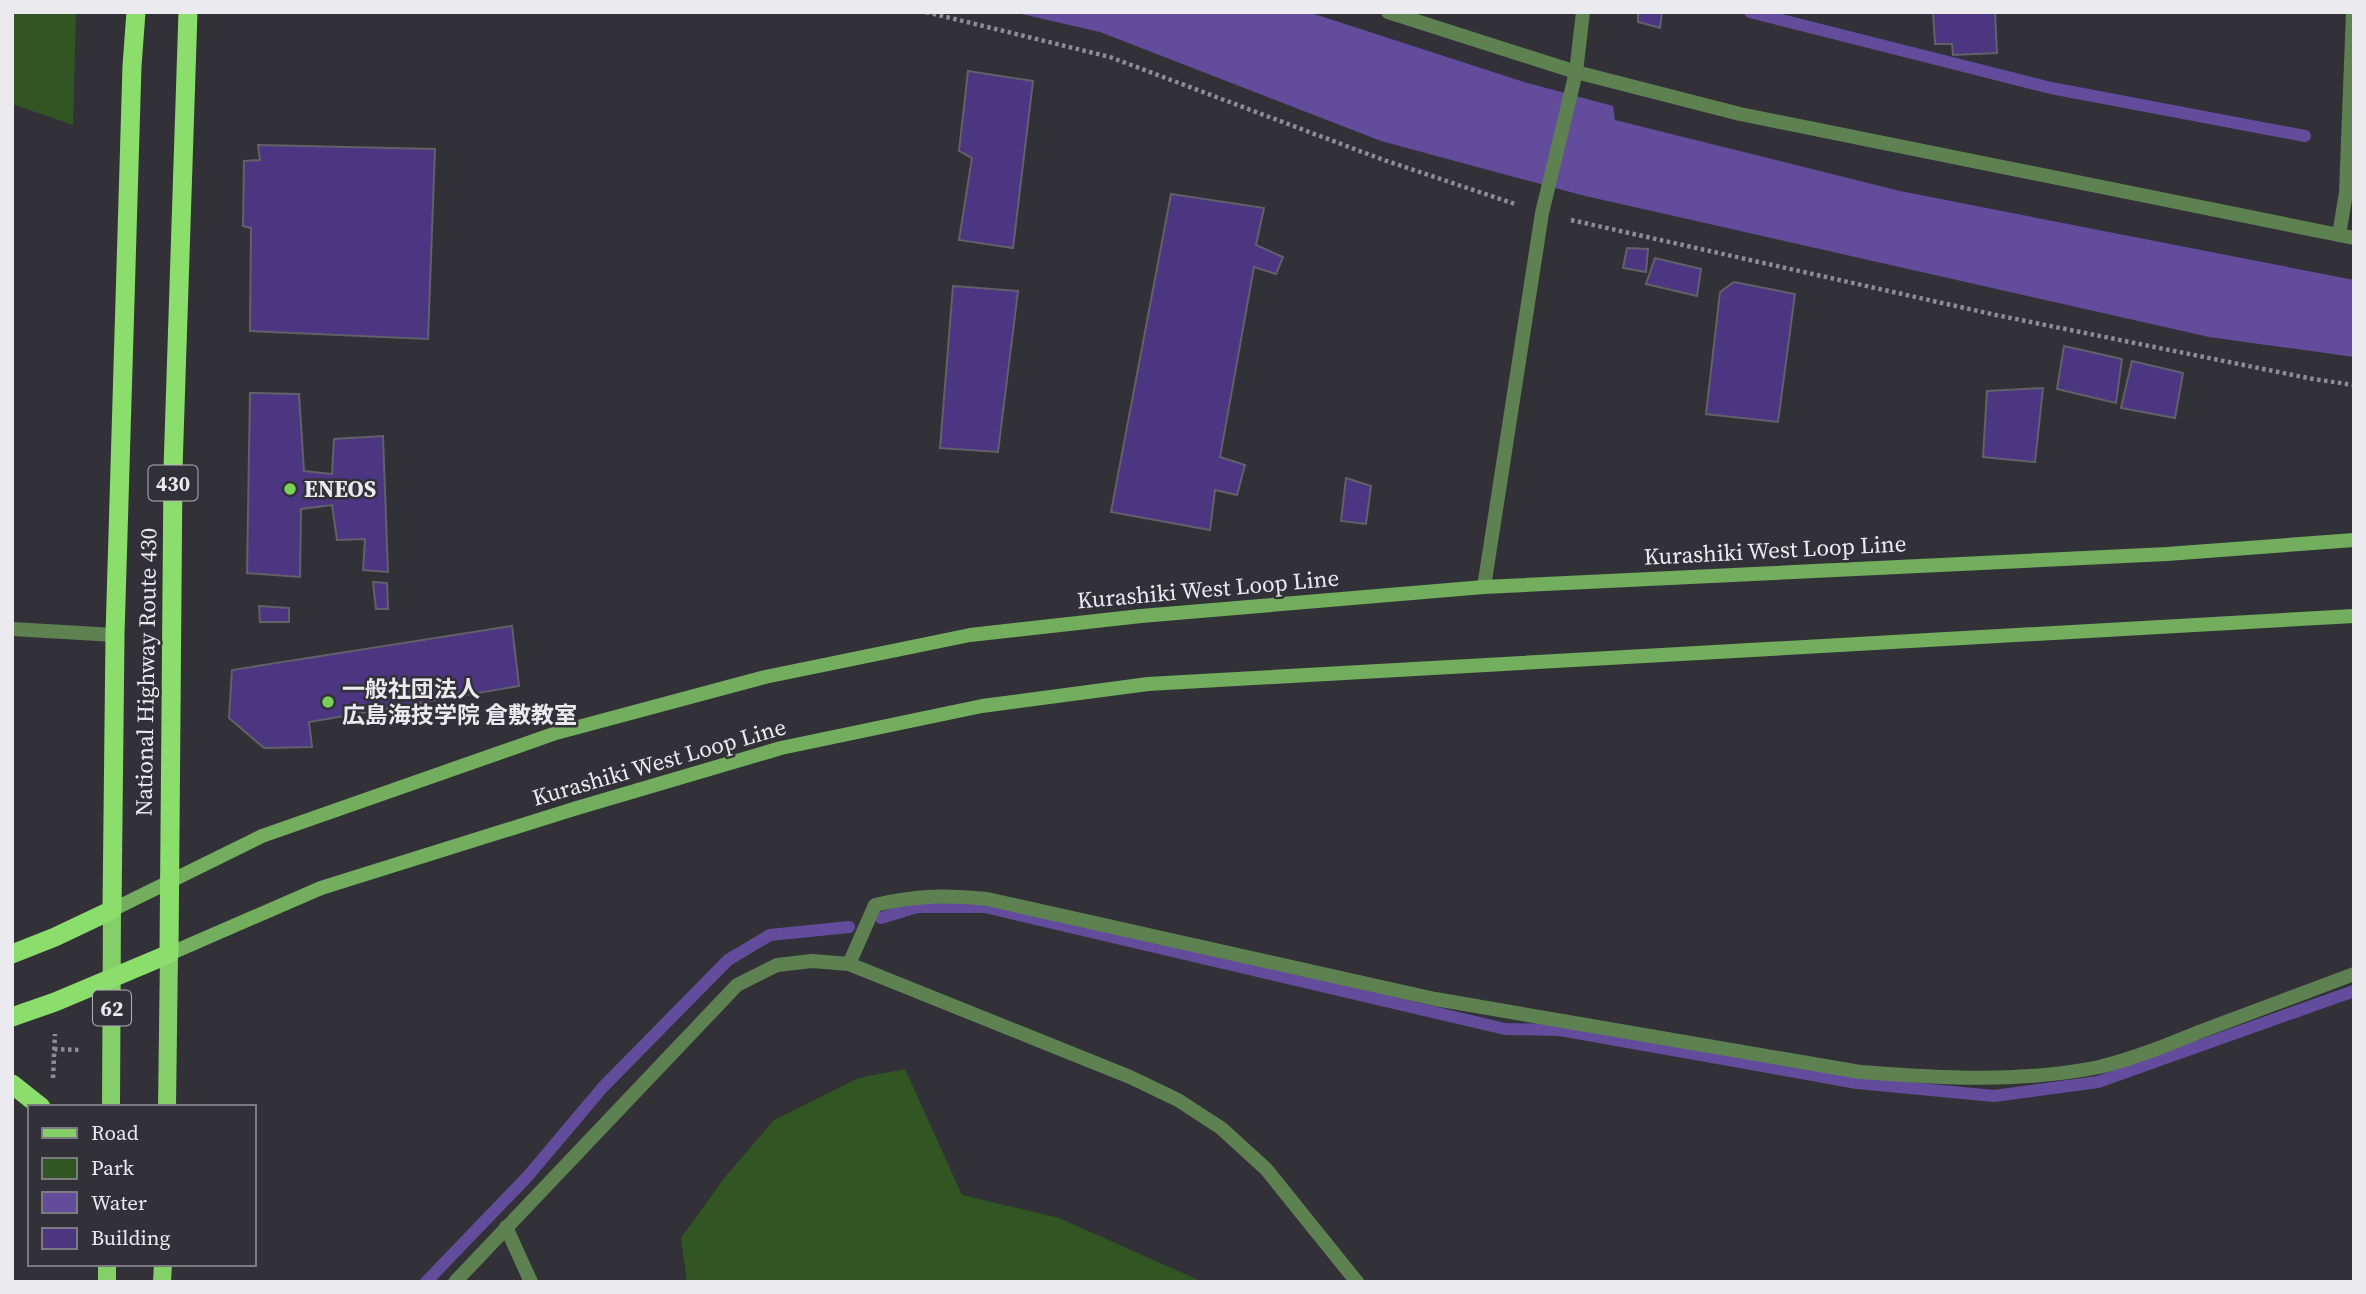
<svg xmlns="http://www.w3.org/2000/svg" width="2366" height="1294" font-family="'Source Serif 4','Noto Sans JP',serif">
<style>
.green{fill:#315523}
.water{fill:#624c9b}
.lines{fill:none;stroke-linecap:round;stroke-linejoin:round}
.stream{stroke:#624c9b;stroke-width:12}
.building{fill:#4c3581;stroke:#626069;stroke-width:2}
.path{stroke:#8e8d93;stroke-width:4.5;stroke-dasharray:3.5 3.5;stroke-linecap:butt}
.minor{stroke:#5d8150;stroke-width:14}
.tertiary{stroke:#5d8150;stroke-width:14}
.secondary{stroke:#73ad5e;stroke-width:14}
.primary{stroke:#84cf68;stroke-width:18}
.trunk{stroke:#8cde6c;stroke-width:19}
.poi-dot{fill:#7ad157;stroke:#323138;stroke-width:2.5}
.labels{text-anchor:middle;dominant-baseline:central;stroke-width:5;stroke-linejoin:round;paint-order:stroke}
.shield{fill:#323138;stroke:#b4b2b8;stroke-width:2}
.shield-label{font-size:21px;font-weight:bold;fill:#ebeaef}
.poi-label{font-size:23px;font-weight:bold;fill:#ebeaef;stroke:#323138;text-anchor:start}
.street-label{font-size:23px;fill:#ebeaef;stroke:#323138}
</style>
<rect width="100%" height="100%" fill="#323138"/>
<path class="green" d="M12,12H76L73,125L12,104Z
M905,1069L962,1195L1059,1218L1196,1279L1198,1282H687L681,1238L725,1177L774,1120L859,1078Z"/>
<path class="water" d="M1013,12H1308L1524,82L1613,106L1615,120L1900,191L2354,280V357L2209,337L1581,195L1381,141L1100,32Z"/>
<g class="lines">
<path class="stream" d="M1750,12L2051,88L2305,136
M881,918L917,907H985L1505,1029L1560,1030L1857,1083L1994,1096L2098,1082L2354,991
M426,1282L528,1176L603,1087L728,960L770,935L849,927"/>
</g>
<path class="building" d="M1638,12H1662L1660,28L1638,22Z
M1933,12H1995L1997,53L1953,55L1952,44H1935Z
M968,71L1033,81L1013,248L959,240L972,158L959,151Z
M258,145L435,149L428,339L250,331L251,228L243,226L244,161L260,160Z
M1171,194L1264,208L1256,245L1283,257L1276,274L1254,267L1220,457L1245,465L1237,495L1215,490L1210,530L1111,512Z
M1627,248L1648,249L1646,272L1623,268Z
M1655,258L1701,269L1697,296L1646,284Z
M1734,282L1795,294L1778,422L1706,414L1720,292Z
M953,286L1018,291L998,452L940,448Z
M2064,346L2122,359L2116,403L2057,389Z
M2132,361L2183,373L2175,418L2121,408Z
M2043,388L2035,462L1983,457L1987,391Z
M250,393L299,394L304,471L332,474L334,439L383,436L388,572L363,570L365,539L337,540L332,505L301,509L300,577L247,573Z
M1346,478L1371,486L1366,524L1341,521Z
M373,582L387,583L388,609H376Z
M259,606L289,608V622H260Z
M512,626L519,686L309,722L312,747L264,748L229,718L232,670Z"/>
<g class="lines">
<path class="path" d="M926,12L1110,57L1381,159L1515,204
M1571,220L1996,315L2313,379L2354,385
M54,1049L81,1050
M53,1078L55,1034"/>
<path class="minor" d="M2339,235L2346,193L2353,12
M12,629L115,635
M849,964L875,905C918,895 945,895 987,899L1435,999L1860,1072C1938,1078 2021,1083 2099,1067C2133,1059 2167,1045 2199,1032C2251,1013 2302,993 2354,974
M506,1227L531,1282
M455,1282L737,985L777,965L812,961L849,964L1130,1077L1178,1100L1221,1128L1266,1169L1357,1282"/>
<path class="tertiary" d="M1388,12L1576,72L1740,114L2354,238
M1484,587L1542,213L1576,72L1583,12"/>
<path class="secondary" d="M112,910L262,836L556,733L765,677L970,635L1141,616L1484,587L2167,554L2354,540
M169,954L321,888L577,808L781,748L982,706L1148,684L2354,616"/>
<path class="primary" d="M111,1107L112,910
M167,1107L169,954
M107,1282V1264
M162,1282L163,1264"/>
<path class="trunk" d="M12,954L55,937L112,910L115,635L132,66L136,12
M12,1017L55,1002L169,954L173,469L188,12
M12,1084L41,1107"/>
</g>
<g class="poi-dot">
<circle cx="290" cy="489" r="7"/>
<circle cx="328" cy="702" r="7"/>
</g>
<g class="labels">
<g class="shield">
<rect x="148.5" y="465.5" width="49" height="35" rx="5"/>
<rect x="93" y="990.5" width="38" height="35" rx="5"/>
</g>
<g class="shield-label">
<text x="173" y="483">430</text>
<text x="112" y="1008">62</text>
</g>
<g class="poi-label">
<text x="304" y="489">ENEOS</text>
<text x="342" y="689">一般社団法人<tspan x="342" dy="26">広島海技学院 倉敷教室</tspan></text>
</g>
<g class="street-label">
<text transform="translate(1775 550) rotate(-3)">Kurashiki West Loop Line</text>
<text transform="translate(1208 589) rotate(-5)">Kurashiki West Loop Line</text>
<text transform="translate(146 672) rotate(-89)">National Highway Route 430</text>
<text transform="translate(659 762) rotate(-16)">Kurashiki West Loop Line</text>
</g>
</g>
<rect width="2366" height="1294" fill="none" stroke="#ebeaef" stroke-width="28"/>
<rect x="28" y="1105" width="228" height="161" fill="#323138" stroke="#7c7b81" stroke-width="2"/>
<rect x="42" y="1128" width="35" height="10" fill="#84cf68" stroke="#7c7b81" stroke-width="2"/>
<text x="91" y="1140" font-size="21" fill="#ebeaef">Road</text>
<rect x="42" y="1158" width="35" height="21" fill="#315523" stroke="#7c7b81" stroke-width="2"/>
<text x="91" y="1175" font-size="21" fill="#ebeaef">Park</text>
<rect x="42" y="1192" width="35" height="21" fill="#624c9b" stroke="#7c7b81" stroke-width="2"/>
<text x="91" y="1210" font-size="21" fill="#ebeaef">Water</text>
<rect x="42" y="1228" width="35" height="21" fill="#4c3581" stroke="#7c7b81" stroke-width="2"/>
<text x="91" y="1245" font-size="21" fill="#ebeaef">Building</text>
</svg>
